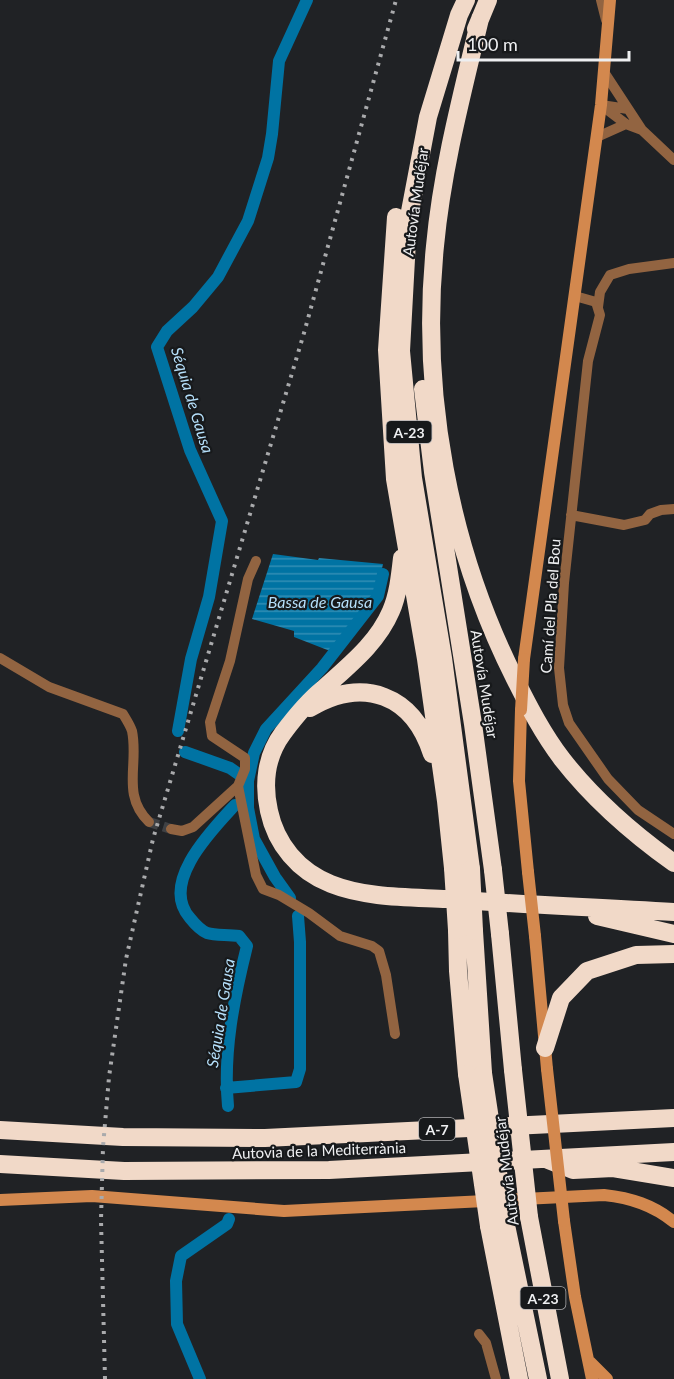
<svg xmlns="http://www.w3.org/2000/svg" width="674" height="1379" font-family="Lato,sans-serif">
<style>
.water{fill:url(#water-rules)}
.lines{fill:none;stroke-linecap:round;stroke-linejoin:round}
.canal{stroke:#0073a3;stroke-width:12}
.minor-tunnel{stroke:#3f4144;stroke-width:10;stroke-dasharray:10 5;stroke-linecap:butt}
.minor{stroke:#926441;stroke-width:10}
.secondary{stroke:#d3884e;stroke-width:12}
.motorway{stroke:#f1d9c8;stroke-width:18}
.rail{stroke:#a9aaac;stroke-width:4;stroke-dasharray:3 6;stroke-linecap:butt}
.secondary-bridge{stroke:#d3884e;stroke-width:12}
.motorway-bridge{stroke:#f1d9c8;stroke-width:18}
.labels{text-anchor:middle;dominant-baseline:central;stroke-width:4.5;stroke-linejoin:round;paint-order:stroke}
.shield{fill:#17191b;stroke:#aeafb1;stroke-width:1.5}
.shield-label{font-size:14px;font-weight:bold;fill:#eeeff1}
.street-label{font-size:15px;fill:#eeeff1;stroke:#17191b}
.water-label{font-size:16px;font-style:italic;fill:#b5dffa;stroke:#17191b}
</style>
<defs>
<pattern id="water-rules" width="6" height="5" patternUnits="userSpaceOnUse" patternTransform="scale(1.5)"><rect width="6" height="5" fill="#0073a3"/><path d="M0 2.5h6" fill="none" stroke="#328eb5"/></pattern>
</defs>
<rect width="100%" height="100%" fill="#202225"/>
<path class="water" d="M273,554L318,560L319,558L383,564L376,596L330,651L294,637V631L252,619Z"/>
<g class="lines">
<path class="canal" d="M178,731L191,659L209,597L222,521L190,450L157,347L167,331L193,307L218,277L248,221L268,158L272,134L279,61L307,0
M185,752L230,768L240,775
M290,898L275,877L254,839L248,808V781L254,753L266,729L322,668L378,596L383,574
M226,1088L296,1082L300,1069V942L298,916
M228,1106C223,1052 234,998 247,946L239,936C228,934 216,936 207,933C200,930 194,923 190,918C159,883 212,830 235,805
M200,1379L177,1324L176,1281L181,1256L227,1224L229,1219"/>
<path class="minor-tunnel" d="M149,822L171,829"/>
<path class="minor" d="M601,0L606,20
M626,124L601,105L628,109
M642,130L674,160
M597,137L626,124L642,130L604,72
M575,296L596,302L600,315L588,361L564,583L559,668L563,705L569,723L608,779L638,810L674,834
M598,307L600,292L610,275L629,269L674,263
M571,515L624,525L645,520L650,514L661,510L674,509
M256,561L248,579L230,661L210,722L212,736L245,758V769L238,786L256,875L263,889L279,895L309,913L340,936L372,946L379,951L386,975L395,1034
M0,658L49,687L123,714C126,719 130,725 132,731C139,764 121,795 149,822
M171,829L182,831L193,827L238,786
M479,1334L486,1343L496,1379"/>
<path class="secondary" d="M524,659L601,105L610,0
M521,710L519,781L528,872
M535,936L547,1069
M0,1200L92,1196L284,1211L604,1195C631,1198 653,1205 674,1222
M564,1221L575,1297L592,1379
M590,1362L607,1379"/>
<path class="motorway" d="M466,0L459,15L428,117L408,222L401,351L413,478L443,658L471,869
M480,19C462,94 442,170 435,246C420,393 449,548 515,679C529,707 543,734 562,759C594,800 632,833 674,863
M476,29L488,0
M396,217L387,350L395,479L426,659L446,801L453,868
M423,389L433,472L473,724L493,870
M402,558C400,576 398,595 391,611C377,644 348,666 323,689C308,701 295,717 283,733C266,756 263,784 269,811C276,844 298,871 331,884C366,898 409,897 447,899C523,905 598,907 674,912
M310,708C364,676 413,695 432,754
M597,916L674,934
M457,930L458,971L467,1074
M474,931L483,1073
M500,934L513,1070
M545,1048L561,998L587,971L636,955L674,954
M0,1130L123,1137L265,1138L674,1118
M548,1160L573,1170L613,1168L674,1178
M0,1164L124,1171L329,1170L674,1152
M529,1217L560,1379
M506,1225L538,1379
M489,1226L519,1379"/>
<path class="rail" d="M105,1379L101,1220L103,1147L109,1077L126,959L153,839L304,333L396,0"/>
<path class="secondary-bridge" d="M521,710L524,659
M528,872L535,936
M547,1069L564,1221"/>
<path class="motorway-bridge" d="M453,868L457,930
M471,869L474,931
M493,870L500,934
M513,1070L529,1217
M483,1073L506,1225
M467,1074L489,1226"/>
</g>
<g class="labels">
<g class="shield">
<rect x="386.5" y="421" width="45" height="22" rx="4.5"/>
<rect x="419" y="1118" width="36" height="22" rx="4.5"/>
<rect x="520.5" y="1287" width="45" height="22" rx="4.5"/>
</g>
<g class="shield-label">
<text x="409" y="432">A-23</text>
<text x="437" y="1129">A-7</text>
<text x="543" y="1298">A-23</text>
</g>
<g class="street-label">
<text transform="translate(415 202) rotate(-82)">Autovía Mudéjar</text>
<text transform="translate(550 606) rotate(-86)">Camí del Pla del Bou</text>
<text transform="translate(485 684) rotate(81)">Autovía Mudéjar</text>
<text transform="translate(319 1150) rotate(-2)">Autovia de la Mediterrània</text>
<text transform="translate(506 1171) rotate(-97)">Autovía Mudéjar</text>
</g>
<g class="water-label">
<text transform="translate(193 400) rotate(73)">Séquia de Gausa</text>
<text x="320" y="601">Bassa de Gausa</text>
<text transform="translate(220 1013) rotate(-81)">Séquia de Gausa</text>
</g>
</g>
<path d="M458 51v9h171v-9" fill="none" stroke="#eeeff1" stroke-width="3"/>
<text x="467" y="51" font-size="18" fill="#eeeff1" stroke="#17191b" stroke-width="4.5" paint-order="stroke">100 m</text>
</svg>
